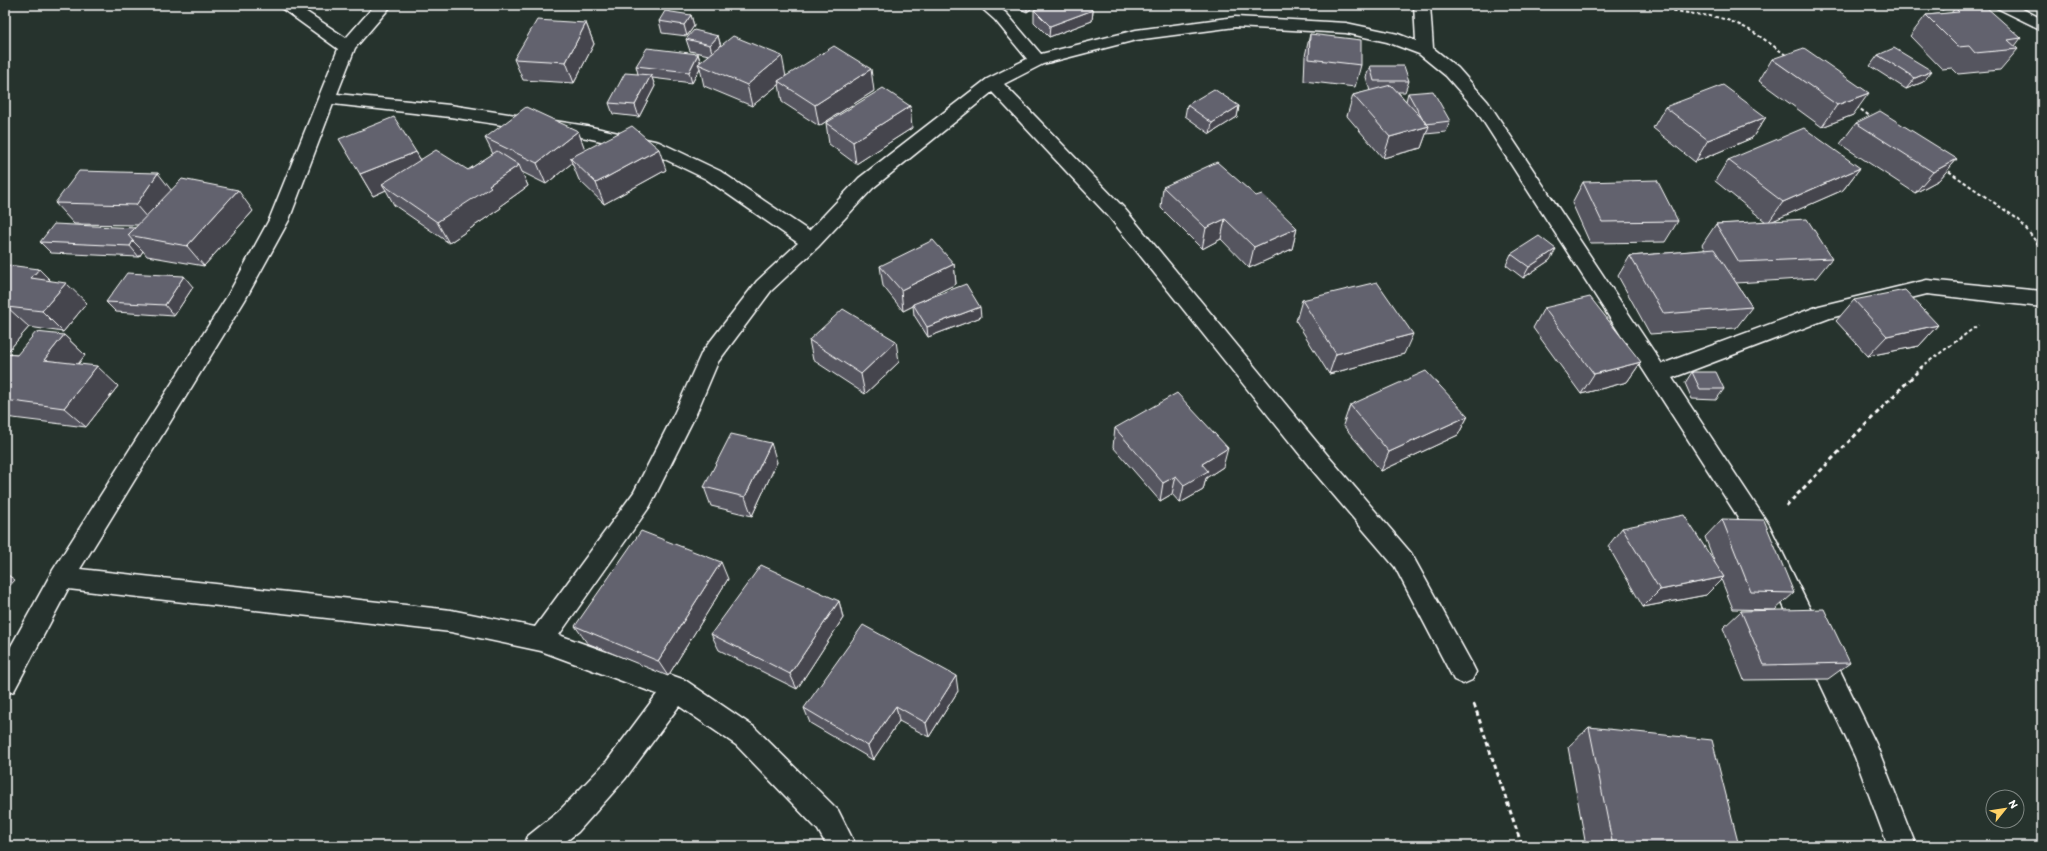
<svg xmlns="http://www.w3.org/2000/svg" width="2047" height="851" font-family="Itim,sans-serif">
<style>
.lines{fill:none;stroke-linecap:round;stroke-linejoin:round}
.minor-casing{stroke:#fff;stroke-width:3}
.path-far1{stroke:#fff;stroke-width:2;stroke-dasharray:3.5 2.5;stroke-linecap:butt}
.path{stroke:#fff;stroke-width:3;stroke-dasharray:4.5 3.5;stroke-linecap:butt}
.minor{fill:#26332d;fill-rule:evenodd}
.wall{fill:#54545f;stroke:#fff}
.shaded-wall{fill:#45454d;stroke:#fff}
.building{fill:#62626e;stroke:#fff}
</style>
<rect width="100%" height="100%" fill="#26332d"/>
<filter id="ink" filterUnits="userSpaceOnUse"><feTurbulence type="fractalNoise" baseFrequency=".025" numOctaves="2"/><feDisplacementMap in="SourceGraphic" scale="8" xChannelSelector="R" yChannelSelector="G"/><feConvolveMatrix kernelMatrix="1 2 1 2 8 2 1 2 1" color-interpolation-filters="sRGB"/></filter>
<g filter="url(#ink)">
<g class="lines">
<defs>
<path id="minor" d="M277,5H296L346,38L375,5H392L355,48L337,94L450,105L587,126L659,142L720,171L809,231L859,178L987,79L1027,59L995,20L978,5H996L1007,14L1041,54L1136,30L1235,17L1346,23L1398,34L1416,41L1414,5H1430L1433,48L1458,68L1488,102L1662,364L1819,306L1927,280L2042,291V307L1927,294L1830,318L1672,378L1769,525L1876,744L1916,846H1888L1855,757L1752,539L1476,110L1446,76L1419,54L1387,42L1346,33L1235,27L1136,40L1043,64L1004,84L1124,208L1329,457L1411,553L1472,664L1476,672L1472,680L1463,684L1454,680L1395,567L1313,471L1110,218L992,92L873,188L818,247L771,291L718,362L696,414L650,506L559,635L685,680L754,727L838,810L856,846H827L818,830L736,745L679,706L625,779L578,832L560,846H524L528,836L558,812L607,761L657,694L541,651L451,632L68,589L14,691L5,694V657L53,570L228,295L269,220L338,49ZM333,104L450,117L587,138L648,151L706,179L798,243L757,281L702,352L674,414L634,492L535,627L451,610L80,569L245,300L289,220Z
M1995,5H2015L2042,19V30L1997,8Z"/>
</defs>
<use href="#minor" class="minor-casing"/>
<path class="path-far1" d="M1656,5C1677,14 1698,13 1720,18C1745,24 1767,41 1787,56
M1856,106L1871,117
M1944,168L2019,220L2042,249
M1920,368L1978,325"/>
<path class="path" d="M1786,506L1922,367
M1474,704L1522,846"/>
<use href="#minor" class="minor"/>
</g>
<path class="wall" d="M1011,5H1036L1027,12Z
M1934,5H1952L1942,10Z
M1955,8L2021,38L2015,46L2018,49L2000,70L1958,74L1952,68L1942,69L1910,36L1926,15L1951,13Z
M1034,10H1093L1092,21L1049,37L1034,22Z
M691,15L694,26L687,36L662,33L659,21Z
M586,23L594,44L574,83L523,80L514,59Z
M1310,34L1361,65L1355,87L1304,81L1305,56Z
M718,36L721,46L786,76L874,91L819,126L782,102L779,84L752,106L704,86L700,68L692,83L652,78L655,86L639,117L613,114L609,103L638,74L636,66L698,54L701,63L709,55L690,51L686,39Z
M1878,55L1923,82L1906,89L1870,66Z
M1772,59L1853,115L1822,127L1759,81Z
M1370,66L1409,81L1405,92H1398L1406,101L1408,93L1450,121L1446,132L1426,134L1421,148L1383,158L1347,116L1353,95L1370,91L1366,77Z
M1187,105L1239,106L1237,117L1210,134L1185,116Z
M1665,107L1766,117L1752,138L1695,162L1653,128Z
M826,123L912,128L856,164L829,144Z
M1856,123L1957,159L1939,180L1915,193L1840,144Z
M578,131L585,150L666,170L604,204L579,180L572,163L546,184L522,172L528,186L500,206L501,208L449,243L394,205L386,190L373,196L360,174L416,152L420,159L468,170L493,154L485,138Z
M1728,160L1860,168L1843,190L1772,221L1832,258L1816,278L1736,283L1752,307L1736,328L1650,334L1618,276L1630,256L1705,250L1702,245L1716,224L1766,222L1715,181Z
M1583,182L1678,221L1665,242L1590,243L1572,203Z
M1163,187L1256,196L1297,228L1292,249L1249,268L1221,239L1202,249L1161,208Z
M171,190L253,211L204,266L147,256L143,251L139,257L51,253L40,242L135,228L138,225L74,224L55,203Z
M1511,254L1550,260L1523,278L1506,265Z
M954,264L956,284L927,298L981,317L928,337L914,315L913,306L903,311L883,286L880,266Z
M5,268L51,281L87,303L63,332L29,327L9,350H5Z
M193,287L174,316L116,312L106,302Z
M1302,300L1404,354L1329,374L1296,321Z
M1854,300L1938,325L1919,346L1868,356L1836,321Z
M1544,308L1641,362L1627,382L1581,394L1533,328Z
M64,335L85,355L78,364L118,386L86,427L5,417V354L17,355Z
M809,340L899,362L865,394L813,360Z
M1692,372L1724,389L1716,400L1692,399L1685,383Z
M1350,405L1468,416L1458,435L1381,471L1343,425Z
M1115,428L1223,467L1206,478L1203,490L1180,503L1172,494L1160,501L1113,447Z
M777,462L752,516L711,506L704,487Z
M1722,519L1794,593L1775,610L1733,609L1721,579L1706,595L1643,607L1608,546L1622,528L1716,566L1705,537Z
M728,579L668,676L587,643L575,626Z
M839,601L843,618L797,689L719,650L711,634Z
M1741,611L1850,663L1828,679L1744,680L1723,628Z
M958,691L929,737L899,721L873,760L810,723L804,708Z
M1589,727L1739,846H1586L1568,747Z"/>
<path class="shaded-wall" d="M1027,5H1036L1027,12Z
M1945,5H1952L1942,10Z
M1093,10L1092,21L1049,37L1050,26Z
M691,15L694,26L687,36L684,25Z
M586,23L594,44L574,83L566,62Z
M718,36L721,47L713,56L710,45Z
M698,54L701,65L698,64L700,68L692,83L689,72Z
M782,56L786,77L778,81L779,84L752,106L747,85Z
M871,69L874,91L819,126L815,105Z
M1932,71L1923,82L1906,89L1915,78Z
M651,75L655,86L639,117L635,105Z
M1869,93L1853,115L1822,127L1837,105Z
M910,106L912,128L856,164L853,142Z
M1239,106L1237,117L1210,134L1212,123Z
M1766,117L1752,138L1695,162L1708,140Z
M1429,126L1421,148L1383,158L1390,137Z
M578,131L586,152L570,158L572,163L546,184L537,163Z
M659,149L666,170L604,204L596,183Z
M416,152L428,173L382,184L386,190L373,196L360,174Z
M1957,159L1939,180L1915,193L1933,172Z
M519,165L528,186L500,206L501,208L449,243L437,222L489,185Z
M1860,168L1843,190L1768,223L1783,202Z
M158,173L175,195L154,226L136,205Z
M238,190L253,211L204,266L187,246Z
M1225,219L1221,239L1202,249L1206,228Z
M1297,228L1292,249L1249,268L1254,247Z
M133,241L143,251L139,257L130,246Z
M1556,249L1550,260L1523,278L1529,267Z
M954,264L956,284L913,305V304V306L903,311L901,290Z
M39,269L60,290L31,278Z
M184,276L193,287L174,316L165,305Z
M66,283L87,303L63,332L42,311Z
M7,307L29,327L9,350L5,347V309Z
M980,307L981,317L928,337L927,327Z
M1938,325L1919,346L1868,356L1887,336Z
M1413,334L1404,354L1329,374L1336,354Z
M64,335L85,355L66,380L44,360Z
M896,341L899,362L865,394L861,374Z
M1641,362L1627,382L1581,394L1594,374Z
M97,366L118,386L86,427L64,408Z
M1468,416L1458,435L1381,471L1389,452Z
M771,443L777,462L752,516L745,497Z
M1228,448L1223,467L1206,478L1203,490L1180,503L1184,485L1202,464Z
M1176,476L1172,494L1160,501L1163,483Z
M721,562L728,579L668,676L658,661Z
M5,573L15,580L5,591Z
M1724,577L1706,595L1643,607L1660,590Z
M839,601L843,618L797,689L790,674Z
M956,676L958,691L929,737L926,723Z
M896,706L899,721L873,760L868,746Z"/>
<path class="building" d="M1049,5H1087L1093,10L1050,26L1034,10Z
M1985,6L2021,38L2008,40L2018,49L1975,53L1969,46L1958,47L1926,15L1959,12L1955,8Z
M665,11L691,15L684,25L659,21Z
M537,20L586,23L566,62L514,59Z
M694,30L718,36L710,45L686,39Z
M1310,34L1361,40V65L1309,59Z
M733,36L782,56L747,85L698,64Z
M834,46L871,69L815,105L778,81Z
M647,48L698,54L689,72L636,66Z
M1804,48L1869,93L1837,105L1772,59Z
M1894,48L1932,71L1915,78L1878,55Z
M1370,66H1404L1409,81H1374Z
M625,73L651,75L635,105L609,103Z
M1391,85L1429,126L1390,137L1353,95Z
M1723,85L1766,117L1708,140L1665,107Z
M883,88L910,106L853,142L826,123Z
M1214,89L1239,106L1212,123L1187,105Z
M1433,91L1450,121L1426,124L1423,120L1408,93Z
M526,107L578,131L537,163L485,138Z
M1880,111L1957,159L1933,172L1856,123Z
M394,117L416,152L360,174L339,139Z
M632,126L659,149L596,183L570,158Z
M1804,128L1860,168L1783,202L1728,160Z
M436,150L468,170L497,151L519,165L489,185L491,187L437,222L382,184Z
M1217,162L1256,196L1262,194L1297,228L1254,247L1225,219L1206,228L1163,187Z
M79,171L158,173L136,205L55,203Z
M182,179L238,190L187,246L128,235Z
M1657,180L1678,221L1602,222L1583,182Z
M1807,219L1832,258L1739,262L1716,224Z
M54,224L135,228L128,235L133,241L130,246L40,242Z
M1539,236L1556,249L1529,267L1511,254Z
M933,240L954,264L901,290L880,266Z
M1714,249L1752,307L1664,314L1630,256Z
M8,265L39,269L31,278L66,283L42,311L7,307L5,309V268Z
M127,273L184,276L165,305L106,302Z
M1377,282L1413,334L1336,354L1302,300Z
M966,284L980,307L927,327L913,304Z
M1905,290L1938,325L1887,336L1854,300Z
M1590,297L1641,362L1594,374L1544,308Z
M843,309L896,341L861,374L809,340Z
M36,332L64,335L44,360L97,366L64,408L5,400V354L17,355Z
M1426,371L1468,416L1389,452L1350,405Z
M1692,372H1716L1724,389H1700Z
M1177,393L1228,448L1202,464L1208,471L1184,485L1176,476L1163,483L1115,428Z
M731,434L771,443L745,497L704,487Z
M1684,515L1724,577L1660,590L1622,528Z
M1722,519L1764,520L1794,593L1751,592Z
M641,531L721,562L658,661L575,626Z
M761,565L839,601L790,674L711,634Z
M1824,609L1850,663L1764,665L1741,611Z
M863,625L956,676L926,723L896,706L868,746L804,708Z
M1589,727L1712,740L1739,846H1613Z"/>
</g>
<rect width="2047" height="851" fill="none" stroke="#26332d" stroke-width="20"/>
<rect x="10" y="10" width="2027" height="831" fill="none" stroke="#fff" stroke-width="1.5" filter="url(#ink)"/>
<g transform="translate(2005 809) rotate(60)"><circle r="19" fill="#26332d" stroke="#7d8581"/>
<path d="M0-3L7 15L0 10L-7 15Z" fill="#ffd166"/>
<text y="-6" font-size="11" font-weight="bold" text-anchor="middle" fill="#ffffff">N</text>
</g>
</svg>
